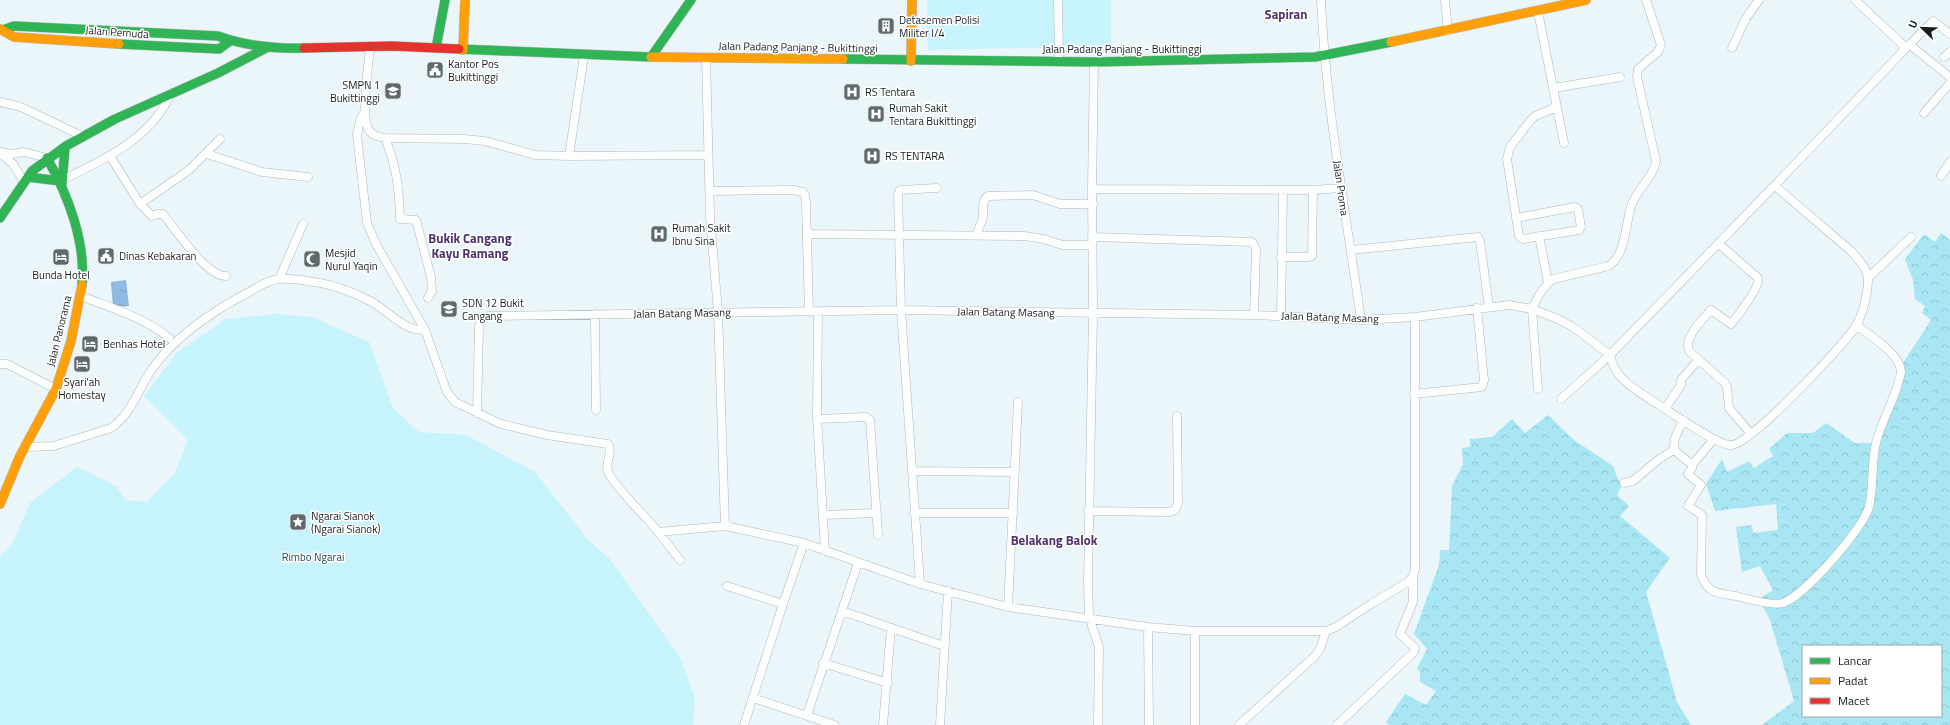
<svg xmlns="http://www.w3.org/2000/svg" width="1950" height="725" font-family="'Titillium Web',sans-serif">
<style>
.forest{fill:url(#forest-crowns);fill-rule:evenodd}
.park{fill:#c7f3fc}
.water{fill:url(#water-ripples)}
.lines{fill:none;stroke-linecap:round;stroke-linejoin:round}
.street-casing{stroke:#afb8ba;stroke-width:9}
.fast-casing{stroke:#afb8ba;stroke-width:10}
.slow-casing{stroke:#afb8ba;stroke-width:10}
.jam-casing{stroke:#afb8ba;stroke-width:10}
.street{stroke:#fcfefe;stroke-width:8}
.fast{stroke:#30b455;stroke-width:9}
.slow{stroke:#ff9f0a;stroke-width:9}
.jam{stroke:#e5322d;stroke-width:9}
.labels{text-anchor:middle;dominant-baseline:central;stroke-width:3;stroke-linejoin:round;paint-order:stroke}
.poi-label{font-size:11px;fill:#161e1f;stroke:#fff;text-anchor:start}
.street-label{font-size:11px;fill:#161e1f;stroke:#fff}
.park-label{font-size:11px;fill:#1b4952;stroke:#fff}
.quarter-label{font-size:13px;font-weight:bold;fill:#4f336d;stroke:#fff}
</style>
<defs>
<pattern id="forest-crowns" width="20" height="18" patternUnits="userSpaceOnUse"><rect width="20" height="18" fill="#a7e6f2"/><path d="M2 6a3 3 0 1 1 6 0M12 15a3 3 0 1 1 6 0" fill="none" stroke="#8fc5cf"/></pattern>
<pattern id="water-ripples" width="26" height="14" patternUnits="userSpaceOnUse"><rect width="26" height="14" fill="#90bae1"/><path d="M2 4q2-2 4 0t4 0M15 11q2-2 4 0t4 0" fill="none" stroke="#7b9fc1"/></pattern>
</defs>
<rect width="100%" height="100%" fill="#eaf6f9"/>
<path class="forest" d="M1941,233L1950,240V725H1762L1794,701L1770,620L1759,599L1773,590L1760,566L1742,572L1736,527L1752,525L1753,533L1778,530L1776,504L1715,511L1706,484L1722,459L1727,472L1749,461L1754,468L1773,456L1769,449L1787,433H1813L1826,423L1855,443H1874L1905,372L1903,363L1931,320L1922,313L1925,306L1915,299L1913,280L1905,259L1924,234L1935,242ZM1803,646H1941V716H1803Z
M1548,415L1574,440L1613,466L1618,479L1623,484L1617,495L1629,506L1620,516L1670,558L1646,592L1677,702L1691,725H1389L1386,722L1405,694L1426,705L1436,691L1420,682V673L1417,668L1427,649L1414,634L1439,565L1440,550H1449L1452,486L1463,464L1462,448L1470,447V439L1492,437L1512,419L1525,433Z"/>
<path class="park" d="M927,0H1111V46L928,50Z
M275,314L312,317L369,342L393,408L419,432L466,435L535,472L588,540L609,558L680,657L695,698L693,725H0V556L12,544L30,503L77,467L116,486L126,500L147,502L175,473L188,440L144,396L177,353L226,319Z"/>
<path class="water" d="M126,280L129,306L113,307L111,282Z"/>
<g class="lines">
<defs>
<path id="street" d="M1058,0L1059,61
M1321,0C1326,108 1346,214 1361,320
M1445,0L1448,31
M1538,12L1564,143
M1910,45L1950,77
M370,46C369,64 360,116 369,130C373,136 379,137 385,138L464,139L485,141L535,155L569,156L708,155
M1732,48L1746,18L1759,0
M1903,51L1933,21L1950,34
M1944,57L1950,52
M706,58L710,216L718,312L725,526
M1094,62L1092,189L1093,314L1088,582L1089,617L1099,647L1098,725
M1554,88L1620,77
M0,102L21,107L82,136
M365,111L360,120L357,135L367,223L376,244L425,330L447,392L455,402L501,424L547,435L608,444C614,453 603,464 609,474C619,490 634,505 647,519C659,532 669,546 680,560
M1924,113L1950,83
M385,138C397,168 399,188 400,219L416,220L431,277L432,291L428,298
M0,152L12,154L24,152L47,158
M0,153L13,164L24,182
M207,154L262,172L308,177
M110,156L140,204L152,216L158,214H163C174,228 207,277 226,276
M569,156L584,56
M1941,176L1950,162
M62,180C104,160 152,138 171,93
M1775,186L1851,251C1858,259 1867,268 1868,279C1868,294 1863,313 1856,326C1844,345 1752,443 1732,445C1720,447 1672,413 1659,405C1638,391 1615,381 1610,355C1708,254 1807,153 1903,51L1902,44L1855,0
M1092,189L1313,190L1312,256L1309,257H1281
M1313,190L1341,188
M710,191L793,190L803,192L805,195L806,203L809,312
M140,204L189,170L220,139
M1516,218L1575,207L1578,209L1581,227L1579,230L1523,239L1519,236L1507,159L1510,147L1530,121L1535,116L1557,107
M807,234L1024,236L1044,239L1062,245H1092
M977,236C978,230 979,226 982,221C985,213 980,200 988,196L1033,195L1060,204H1093
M1539,236L1548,282
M1092,237L1252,242L1256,249L1254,315
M1719,244L1758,278C1761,286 1737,317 1731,324L1711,310C1702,320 1682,339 1690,352L1725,383L1727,387L1729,408L1751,434
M1351,250L1478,237L1480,241L1489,307
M1868,278L1911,237
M279,279L303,224
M81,296C110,308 144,317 169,338
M818,312L817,416L825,551
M595,314L596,410
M1281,316L1283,190
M0,364H7L56,389
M1538,389L1532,309C1537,298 1544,284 1554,279L1608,266C1626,256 1625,225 1631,207C1636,189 1653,179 1656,161L1637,77L1638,69L1658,52L1661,45L1646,0
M1414,394L1482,387L1484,380L1477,308
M1665,409L1681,385V380L1698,360
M477,413L479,326L482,319L488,316L901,310L1254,315L1361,320L1415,317L1509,305L1532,309L1558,319L1573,327L1610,355L1561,399
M817,419L866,417L870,420L878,535
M25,447L54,446L111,428C132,414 138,389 152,369C176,335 213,311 249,292C258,287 268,280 279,279C290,278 302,280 313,282C333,284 352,292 370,301C388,310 404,332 425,330
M1673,449L1692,465V468L1688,474L1701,485L1688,506L1702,515L1701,574C1706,593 1718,593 1736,596C1747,599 1773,606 1783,603C1805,595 1863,529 1869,507C1874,486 1871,463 1876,443C1881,423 1892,404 1898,384C1898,380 1901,376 1901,372C1901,354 1869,335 1856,325
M1692,465L1714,439
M912,471L1015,472
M1624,483L1633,481L1658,460L1672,451L1674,447L1675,438L1683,420
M1088,511L1169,512L1175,510L1178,503L1177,416
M914,513H1013
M824,515L877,513
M658,532L725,526L804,543L920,584L1008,607L1148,627L1195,631H1326L1336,627L1371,604L1408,582L1413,576L1415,569V317
M920,584L901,310L898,195L900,190L937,188
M727,586L783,604
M1008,607L1018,402
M842,611L944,646
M1148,627L1149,725
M1195,631V725
M823,663L888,683
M753,698L835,725
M807,715L858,563
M744,725L783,604L804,543
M883,725L891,628
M940,725L948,591
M1239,725L1315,656L1320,649L1326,631
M1337,725L1414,652L1415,648L1400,634L1413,602V576"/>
<path id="fast" d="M3,30L14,26L218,36C246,46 274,49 304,48
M119,44L219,49L230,41
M436,48L445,0
M459,49L651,57
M651,57L691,0
M843,59L1094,62L1315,57L1391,42
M47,158C68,195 86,242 82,285
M28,177L60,181
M62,184L65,147
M0,218L32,171L66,146L115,119L218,73L268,47"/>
<path id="slow" d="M0,29L14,37L119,44
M1391,42L1586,0
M463,50L465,0
M651,57L843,59
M911,61L912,0
M0,504L20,456L56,389L71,341L82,285"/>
<path id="jam" d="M304,48L392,46L459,49"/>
</defs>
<use href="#street" class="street-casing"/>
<use href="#fast" class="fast-casing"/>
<use href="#slow" class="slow-casing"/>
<use href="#jam" class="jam-casing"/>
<use href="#street" class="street"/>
<use href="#fast" class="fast"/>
<use href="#slow" class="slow"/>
<use href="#jam" class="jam"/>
</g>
<defs>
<symbol id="building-square" viewBox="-11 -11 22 22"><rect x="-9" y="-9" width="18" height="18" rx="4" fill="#606a6b" stroke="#fff"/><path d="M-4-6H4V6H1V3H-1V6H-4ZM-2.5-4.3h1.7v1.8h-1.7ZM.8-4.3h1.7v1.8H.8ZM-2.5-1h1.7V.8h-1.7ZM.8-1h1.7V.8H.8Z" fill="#fff"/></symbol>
<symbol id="civic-square" viewBox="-11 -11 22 22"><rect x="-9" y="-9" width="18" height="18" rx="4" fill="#606a6b" stroke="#fff"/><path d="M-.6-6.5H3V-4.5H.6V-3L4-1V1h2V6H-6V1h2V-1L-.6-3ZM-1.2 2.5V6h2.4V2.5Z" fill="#fff"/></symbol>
<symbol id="school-square" viewBox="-11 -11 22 22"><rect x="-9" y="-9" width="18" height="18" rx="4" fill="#606a6b" stroke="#fff"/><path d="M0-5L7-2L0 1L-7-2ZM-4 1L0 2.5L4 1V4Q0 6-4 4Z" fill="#fff"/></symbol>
<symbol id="hospital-square" viewBox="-11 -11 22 22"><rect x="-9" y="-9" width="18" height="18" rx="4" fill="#606a6b" stroke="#fff"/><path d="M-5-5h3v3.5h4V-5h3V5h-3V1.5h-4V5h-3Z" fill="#fff"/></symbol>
<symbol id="hotel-square" viewBox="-11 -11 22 22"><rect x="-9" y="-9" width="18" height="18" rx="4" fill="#606a6b" stroke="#fff"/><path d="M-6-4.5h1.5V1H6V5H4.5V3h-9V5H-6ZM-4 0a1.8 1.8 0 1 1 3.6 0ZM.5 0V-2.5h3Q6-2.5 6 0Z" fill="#fff"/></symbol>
<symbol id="mosque-square" viewBox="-11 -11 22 22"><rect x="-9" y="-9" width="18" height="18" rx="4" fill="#606a6b" stroke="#fff"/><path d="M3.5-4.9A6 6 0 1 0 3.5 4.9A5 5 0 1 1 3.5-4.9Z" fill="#fff"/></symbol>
<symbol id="sight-square" viewBox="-11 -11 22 22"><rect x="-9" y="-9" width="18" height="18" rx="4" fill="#606a6b" stroke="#fff"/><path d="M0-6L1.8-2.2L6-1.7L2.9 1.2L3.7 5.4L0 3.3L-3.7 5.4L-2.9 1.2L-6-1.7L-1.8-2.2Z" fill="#fff"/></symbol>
</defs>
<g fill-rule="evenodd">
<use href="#building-square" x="876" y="16" width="20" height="20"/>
<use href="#civic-square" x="425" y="60" width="20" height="20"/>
<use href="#school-square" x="383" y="81" width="20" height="20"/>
<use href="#hospital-square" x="842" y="82" width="20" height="20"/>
<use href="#hospital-square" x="866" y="104" width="20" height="20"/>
<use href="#hospital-square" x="862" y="146" width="20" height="20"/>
<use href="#hospital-square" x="649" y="224" width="20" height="20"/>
<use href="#civic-square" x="96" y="246" width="20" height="20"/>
<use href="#hotel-square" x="51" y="247" width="20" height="20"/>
<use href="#mosque-square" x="302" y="249" width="20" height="20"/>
<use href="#school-square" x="439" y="299" width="20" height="20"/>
<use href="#hotel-square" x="80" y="334" width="20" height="20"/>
<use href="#hotel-square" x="72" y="354" width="20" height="20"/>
<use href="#sight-square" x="288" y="512" width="20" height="20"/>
</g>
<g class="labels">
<g class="poi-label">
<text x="899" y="20">Detasemen Polisi<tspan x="899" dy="13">Militer I/4</tspan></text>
<text x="448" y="64">Kantor Pos<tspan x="448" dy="13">Bukittinggi</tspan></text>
<text x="380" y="85" text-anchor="end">SMPN 1<tspan x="380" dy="13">Bukittinggi</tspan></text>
<text x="865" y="92">RS Tentara</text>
<text x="889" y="108">Rumah Sakit<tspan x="889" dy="13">Tentara Bukittinggi</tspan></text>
<text x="885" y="156">RS TENTARA</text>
<text x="672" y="228">Rumah Sakit<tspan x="672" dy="13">Ibnu Sina</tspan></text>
<text x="325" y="253">Mesjid<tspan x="325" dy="13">Nurul Yaqin</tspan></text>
<text x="119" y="256">Dinas Kebakaran</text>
<text x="61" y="275" text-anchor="middle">Bunda Hotel</text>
<text x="462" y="303">SDN 12 Bukit<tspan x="462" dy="13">Cangang</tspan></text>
<text x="103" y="344">Benhas Hotel</text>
<text x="82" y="382" text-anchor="middle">Syari'ah<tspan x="82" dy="13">Homestay</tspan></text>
<text x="311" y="516">Ngarai Sianok<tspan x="311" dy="13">(Ngarai Sianok)</tspan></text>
</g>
<g class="street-label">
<text transform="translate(117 32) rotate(4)">Jalan Pemuda</text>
<text transform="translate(798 47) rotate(1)">Jalan Padang Panjang - Bukittinggi</text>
<text x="1122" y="49">Jalan Padang Panjang - Bukittinggi</text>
<text transform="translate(1341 188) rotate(82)">Jalan Proma</text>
<text transform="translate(1006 312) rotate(1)">Jalan Batang Masang</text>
<text transform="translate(682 313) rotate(-1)">Jalan Batang Masang</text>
<text transform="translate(1330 317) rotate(2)">Jalan Batang Masang</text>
<text transform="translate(59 331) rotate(-76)">Jalan Panorama</text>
</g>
<g class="park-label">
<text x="313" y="557">Rimbo Ngarai</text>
</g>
<g class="quarter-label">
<text x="1286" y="14">Sapiran</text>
<text x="470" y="238">Bukik Cangang<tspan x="470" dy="15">Kayu Ramang</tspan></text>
<text x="1054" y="540">Belakang Balok</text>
</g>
</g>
<rect x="1802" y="645" width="140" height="72" fill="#ffffff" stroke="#a2a5a5"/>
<rect x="1810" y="658" width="20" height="6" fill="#30b455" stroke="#a2a5a5"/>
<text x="1838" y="665" font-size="12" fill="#161e1f">Lancar</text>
<rect x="1810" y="678" width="20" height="6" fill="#ff9f0a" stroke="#a2a5a5"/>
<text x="1838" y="685" font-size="12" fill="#161e1f">Padat</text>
<rect x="1810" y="698" width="20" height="6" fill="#e5322d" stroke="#a2a5a5"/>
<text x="1838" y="705" font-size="12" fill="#161e1f">Macet</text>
<g transform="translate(1922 28) rotate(293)" stroke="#ffffff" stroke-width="3" paint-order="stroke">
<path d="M0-3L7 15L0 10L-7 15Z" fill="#161e1f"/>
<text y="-6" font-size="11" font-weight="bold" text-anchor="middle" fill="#161e1f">U</text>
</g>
</svg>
